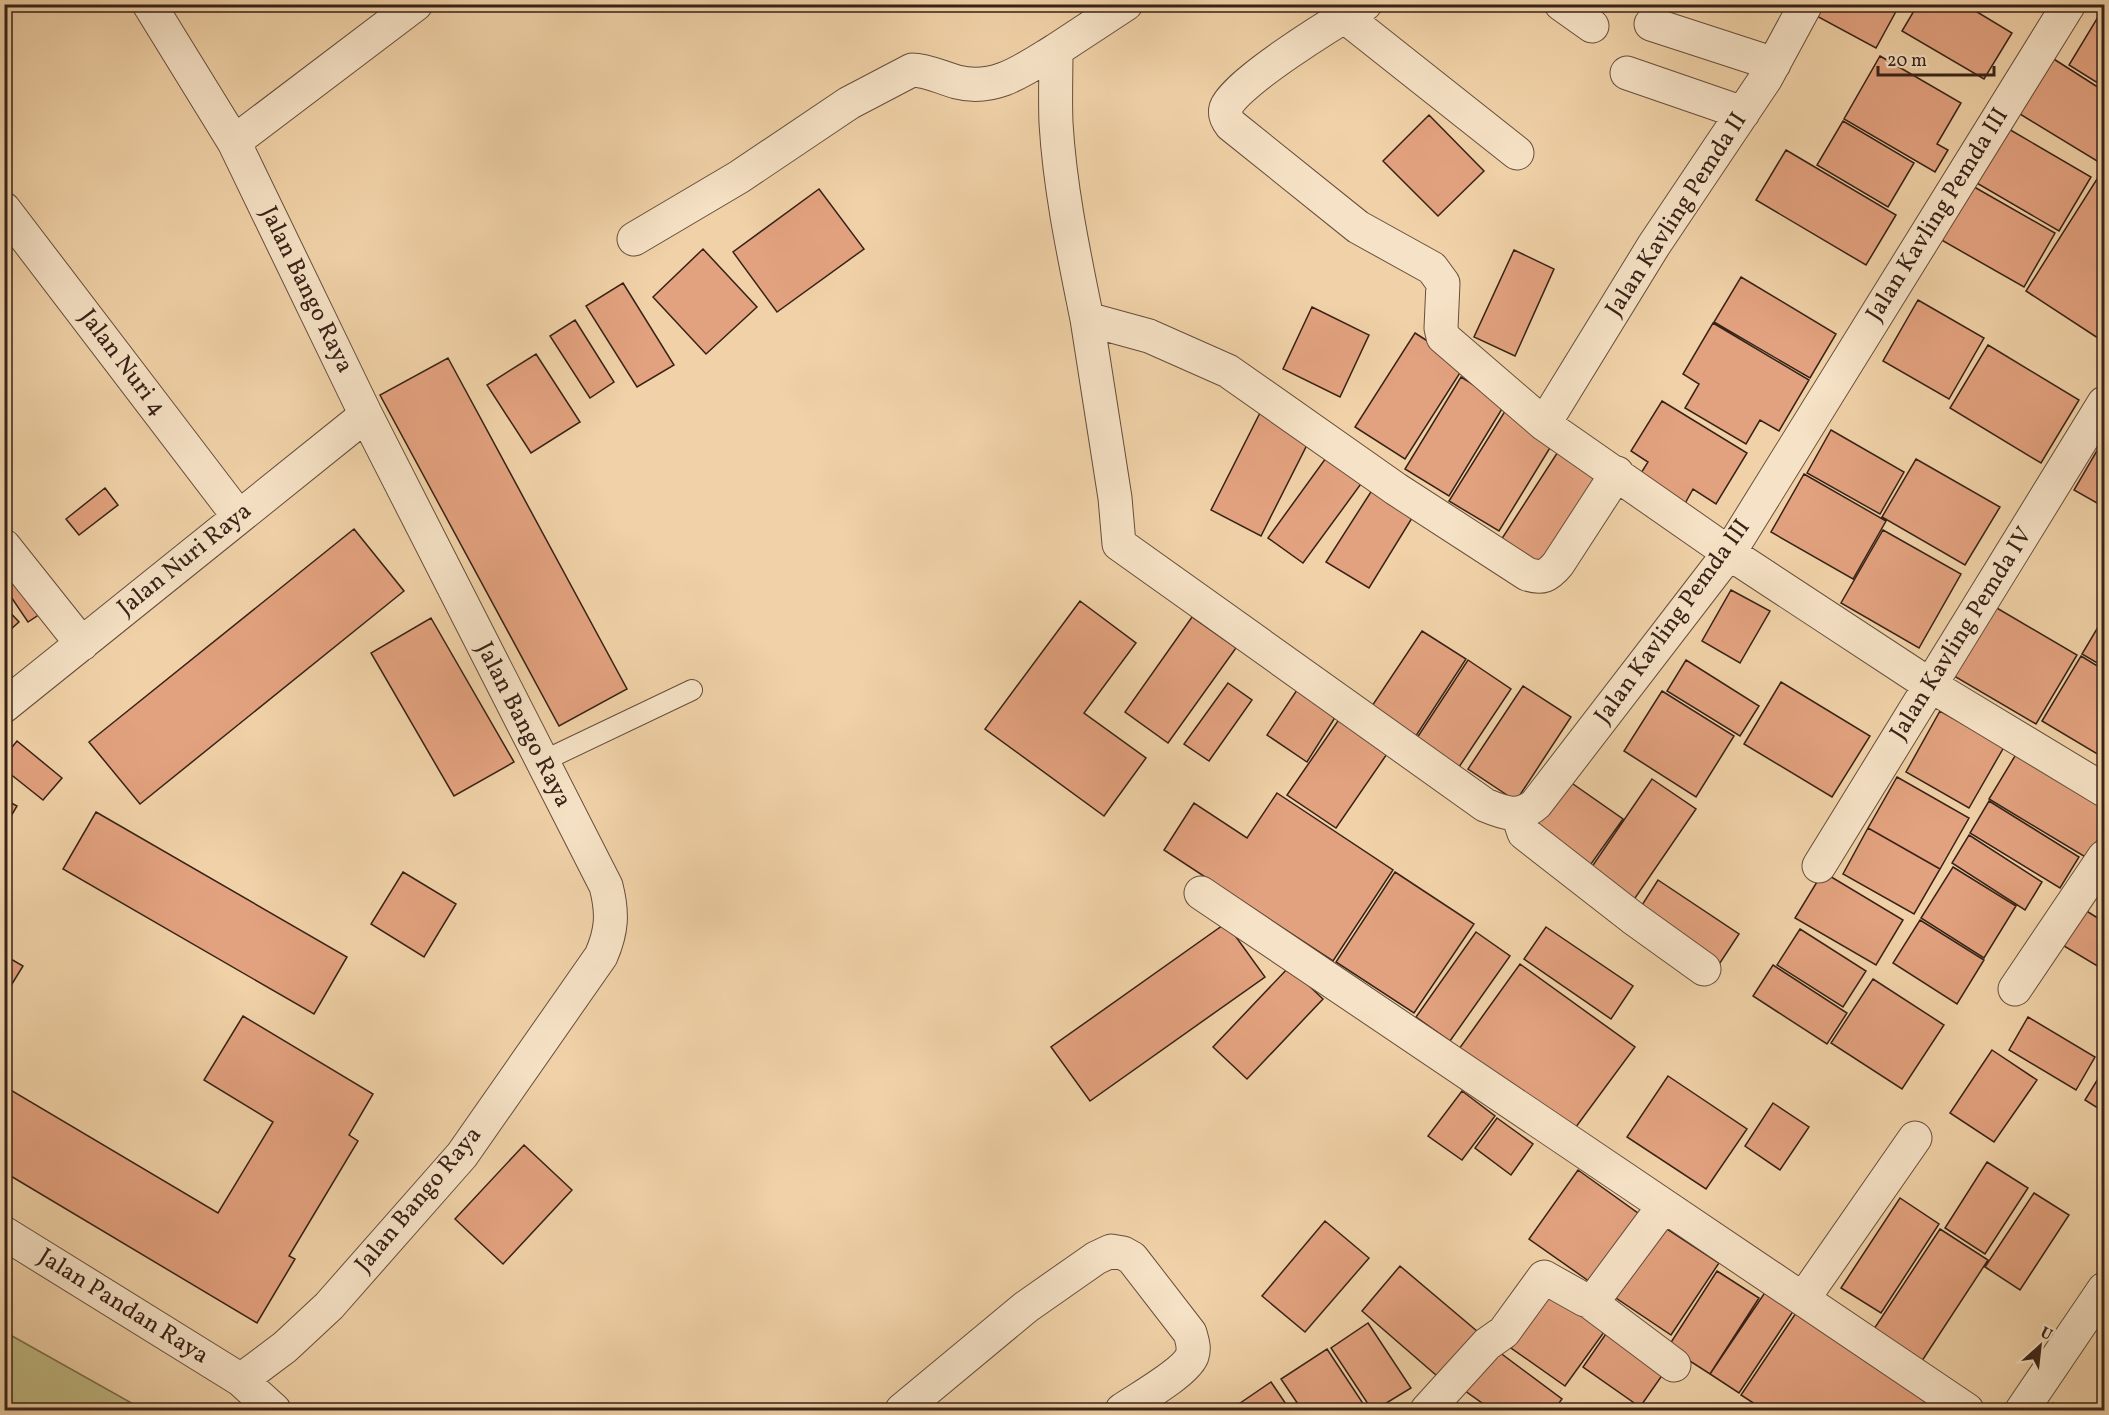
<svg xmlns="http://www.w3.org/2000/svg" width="2109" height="1415" font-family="Vollkorn,serif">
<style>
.green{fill:#c1ba83;stroke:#7c6e4d;stroke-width:1.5}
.building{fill:#e3a27f;stroke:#372217;stroke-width:1.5}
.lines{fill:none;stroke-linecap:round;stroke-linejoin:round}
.lane-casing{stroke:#664e3b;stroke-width:22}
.street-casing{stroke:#664e3b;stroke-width:35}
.lane{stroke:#f6e2c6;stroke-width:20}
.street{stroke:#f6e2c6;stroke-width:33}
.labels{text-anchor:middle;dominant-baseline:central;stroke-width:4.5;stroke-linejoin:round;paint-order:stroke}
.street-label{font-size:24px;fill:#372217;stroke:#f6e2c6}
</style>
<rect width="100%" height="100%" fill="#f1d2a8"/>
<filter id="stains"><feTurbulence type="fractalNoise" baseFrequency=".00333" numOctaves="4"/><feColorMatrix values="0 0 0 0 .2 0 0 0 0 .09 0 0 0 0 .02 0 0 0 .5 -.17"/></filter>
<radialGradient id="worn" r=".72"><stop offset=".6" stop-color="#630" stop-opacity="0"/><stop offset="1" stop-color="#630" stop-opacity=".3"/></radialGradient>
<path class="green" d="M5,1332L144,1410H5Z"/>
<path class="building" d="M1815,4H1900L1876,48L1811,13Z
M1918,4H1964L2012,33L1984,79L1902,31Z
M2101,12L2104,14V87L2069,65Z
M1880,56L1961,103L1937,144L1948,150L1935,172L1844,119Z
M2049,56L2104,91V148L2097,161L2015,111Z
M1429,115L1484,171L1438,216L1383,161Z
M1843,121L1914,163L1888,207L1817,165Z
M2007,128L2091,177L2059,231L1975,182Z
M1786,150L1896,215L1866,265L1756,200Z
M2104,168V342L2026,291Z
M1969,184L2055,233L2024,287L1938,238Z
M819,189L864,249L777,312L733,252Z
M703,249L757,307L706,354L653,297Z
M1514,250L1554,269L1515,356L1474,337Z
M1741,277L1836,334L1810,378L1714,322Z
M623,283L674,365L637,387L586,306Z
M1918,300L1984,338L1949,399L1883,361Z
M1312,307L1369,335L1340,397L1283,369Z
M575,320L614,382L590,398L550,336Z
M1713,323L1809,380L1779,431L1760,420L1746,444L1685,408L1699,384L1683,374Z
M1415,333L1465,365L1405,459L1355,427Z
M1988,345L2079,400L2041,463L1950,408Z
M536,354L580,422L531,453L487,385Z
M448,358L627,689L559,726L380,395Z
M1461,377L1505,404L1449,496L1405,469Z
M1662,401L1747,453L1716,504L1693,489L1682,509L1636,481L1648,462L1631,451Z
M1263,407L1313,433L1261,536L1211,510Z
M1507,408L1556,438L1499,531L1449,501Z
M2104,425V507L2074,490L2098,449L2090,445Z
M1831,430L1904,472L1880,514L1807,473Z
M1563,444L1608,472L1546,569L1501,540Z
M1331,451L1366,477L1303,563L1268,538Z
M1916,459L2000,507L1965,565L1882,517Z
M1804,474L1886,521L1853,579L1771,532Z
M1376,484L1417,510L1369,588L1326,562Z
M105,488L118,505L79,535L66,519Z
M354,529L404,591L140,804L89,742Z
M1883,530L1961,574L1919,648L1841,603Z
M21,577L43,612L28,622L5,588Z
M1731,590L1770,611L1740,663L1702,641Z
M1080,601L1136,643L1084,713L1146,758L1104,816L985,729Z
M1990,604L2077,655L2036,724L1949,673Z
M4,606L19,622L4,635Z
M1192,617L1236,648L1168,743L1125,712Z
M2104,617V667L2082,654Z
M431,618L514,762L454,796L371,653Z
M1422,631L1466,659L1412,742L1368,712Z
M2081,656L2104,670V758L2042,721Z
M1468,660L1511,689L1457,770L1415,741Z
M1686,660L1759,706L1740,736L1667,691Z
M1781,682L1870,736L1832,797L1744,744Z
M1228,683L1252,700L1209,761L1184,744Z
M1523,686L1571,717L1516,801L1468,769Z
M1297,690L1336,716L1307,762L1267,735Z
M1662,691L1734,736L1696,797L1624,751Z
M1940,711L2004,747L1969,808L1906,772Z
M1340,718L1389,751L1336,828L1287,795Z
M17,741L62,778L43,800L4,769V757Z
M2018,751L2104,803V829L2087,858L1989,799Z
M1563,777L1623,819L1586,871L1526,829Z
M1897,777L1969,818L1940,869L1868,828Z
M1652,779L1696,809L1633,901L1589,871Z
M1277,793L1393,870L1333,961L1164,850L1194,803L1247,838Z
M4,799L17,806L4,828Z
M1989,801L2079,857L2060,888L1970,833Z
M96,812L347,957L314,1014L63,869Z
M1868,828L1940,869L1914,914L1843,874Z
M1969,835L2042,882L2025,910L1952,863Z
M1953,867L2016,906L1984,958L1921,918Z
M403,872L456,904L424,957L371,924Z
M1395,872L1474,924L1414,1013L1336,962Z
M1823,872L1903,920L1876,965L1795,918Z
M1658,880L1739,934L1716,969L1635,916Z
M2085,910L2104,922V970L2064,946Z
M1920,920L1984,960L1957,1004L1893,963Z
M1226,923L1265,977L1090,1101L1051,1047Z
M1546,927L1633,986L1611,1019L1524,959Z
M1800,929L1866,971L1843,1007L1777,965Z
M1476,932L1510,956L1450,1041L1416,1017Z
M4,955L23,966L4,997Z
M1520,964L1635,1047L1573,1131L1459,1049Z
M1773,965L1847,1013L1827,1044L1753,996Z
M1289,967L1323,999L1247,1079L1213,1047Z
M1873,979L1944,1025L1902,1089L1831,1043Z
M243,1016L373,1094L349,1135L358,1141L289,1256L295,1259L257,1323L4,1172V1086L218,1213L273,1122L204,1080Z
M2028,1017L2095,1057L2076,1090L2009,1050Z
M1992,1050L2037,1080L1994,1142L1950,1113Z
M2104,1069V1112L2085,1100Z
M1668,1076L1747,1129L1706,1189L1627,1137Z
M1462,1091L1495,1116L1462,1160L1428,1136Z
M1773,1103L1809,1127L1780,1170L1745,1146Z
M1497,1118L1533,1144L1511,1175L1475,1148Z
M524,1145L572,1190L503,1264L455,1219Z
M1987,1162L2028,1188L1985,1254L1945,1228Z
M1578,1170L1642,1216L1593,1284L1529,1239Z
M2034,1193L2069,1215L2020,1290L1985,1267Z
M1900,1198L1939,1224L1881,1313L1841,1288Z
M1325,1221L1369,1258L1305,1332L1262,1296Z
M1661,1225L1719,1263L1671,1335L1613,1296Z
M1940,1229L1988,1260L1918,1367L1870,1335Z
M1400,1266L1484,1337L1444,1382L1362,1311Z
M1717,1271L1759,1298L1710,1374L1668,1347Z
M1553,1289L1607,1328L1565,1386L1511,1348Z
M1766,1291L1794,1310L1739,1393L1710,1374Z
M1796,1313L1941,1410H1764L1741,1395Z
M1368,1323L1411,1388L1375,1410H1372L1331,1348Z
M1610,1328L1668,1367L1640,1407L1583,1367Z
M1491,1346L1562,1399L1554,1410H1492L1461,1388Z
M1327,1349L1364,1405L1356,1410H1302L1281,1379Z
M1271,1382L1290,1410H1230Z
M2053,1403L2065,1410H2048Z"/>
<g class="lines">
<defs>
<path id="lane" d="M541,762L692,690"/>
<path id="street" d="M149,4L234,142L366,415L606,886C613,913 612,931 601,956L462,1155L329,1306L285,1347L241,1380
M1365,4C1338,20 1234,83 1226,108C1224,115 1227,120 1231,125L1358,227L1432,268L1443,283L1441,328L1443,337L1544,424L1729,553L1930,685L2104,790
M1561,4L1592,26
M1344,16L1517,153
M1651,24L1774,64
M1056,50L1126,4
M1627,73L1743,113
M234,142L416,4
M4,209L239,517
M634,239L739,177L849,103L912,70C927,70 942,78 957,82C995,92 1025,69 1056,50C1056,74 1055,99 1056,123C1060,190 1074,255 1087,319
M1544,424L1654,245L1766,78L1806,4
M1617,473L1558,564C1548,576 1542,579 1527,574L1396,489L1228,371L1149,336L1087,319L1115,498L1119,544L1485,805C1504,813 1519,819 1536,804L1729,553L2069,4
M4,546L82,644
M4,706L366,415
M1518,815L1524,833L1633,918L1704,969
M1819,866L2104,403
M1201,893L1967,1410
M2015,989L2104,857
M4,1233L241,1380L274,1410
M1803,1299L1915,1138
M1590,1302L1674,1365
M902,1410L1026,1307L1096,1258L1111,1251L1123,1253L1132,1258L1190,1333C1192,1341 1195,1347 1192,1356C1185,1373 1138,1399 1122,1410
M1427,1410L1487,1344L1504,1332L1544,1277L1585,1300H1594L1663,1207
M2022,1410L2104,1289"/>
</defs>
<use href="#lane" class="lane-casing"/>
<use href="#street" class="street-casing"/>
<use href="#lane" class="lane"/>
<use href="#street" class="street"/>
</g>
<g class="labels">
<g class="street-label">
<text transform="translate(1677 215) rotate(-57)">Jalan Kavling Pemda II</text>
<text transform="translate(1938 215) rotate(-58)">Jalan Kavling Pemda III</text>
<text transform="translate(306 290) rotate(64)">Jalan Bango Raya</text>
<text transform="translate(122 363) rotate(53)">Jalan Nuri 4</text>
<text transform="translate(185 560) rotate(-39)">Jalan Nuri Raya</text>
<text transform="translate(1673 622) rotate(-54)">Jalan Kavling Pemda III</text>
<text transform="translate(1962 634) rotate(-58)">Jalan Kavling Pemda IV</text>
<text transform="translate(523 725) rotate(63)">Jalan Bango Raya</text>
<text transform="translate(419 1200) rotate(-50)">Jalan Bango Raya</text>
<text transform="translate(123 1307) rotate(32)">Jalan Pandan Raya</text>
</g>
</g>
<rect width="2109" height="1415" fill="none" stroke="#f1d2a8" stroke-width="24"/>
<rect x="6" y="6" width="2097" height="1403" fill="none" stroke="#372217" stroke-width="3"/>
<rect x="12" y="12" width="2085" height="1391" fill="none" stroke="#372217" stroke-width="1.5"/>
<g transform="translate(2040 1346) rotate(27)" stroke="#f6e2c6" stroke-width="4.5" paint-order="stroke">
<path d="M0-4.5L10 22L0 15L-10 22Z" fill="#372217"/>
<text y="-9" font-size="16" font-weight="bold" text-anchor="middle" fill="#372217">U</text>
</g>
<path d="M1878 66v9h116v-9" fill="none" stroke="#372217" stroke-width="3"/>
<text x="1887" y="66" font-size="18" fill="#372217" stroke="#f6e2c6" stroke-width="4.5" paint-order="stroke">20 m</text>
<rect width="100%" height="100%" filter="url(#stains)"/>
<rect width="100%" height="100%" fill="url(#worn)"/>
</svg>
